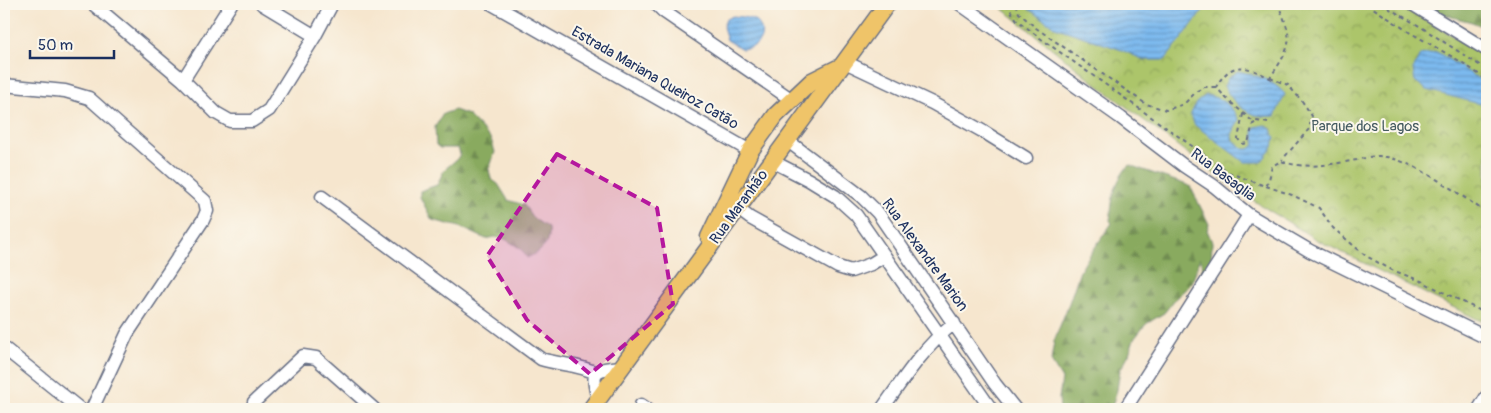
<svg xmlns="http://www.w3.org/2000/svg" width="1491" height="413" font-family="Pangolin,sans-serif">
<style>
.forest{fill:url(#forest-firs);stroke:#526c5e}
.park{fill:url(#park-crowns);stroke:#647a64}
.water{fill:url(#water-rules);stroke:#4c74a6}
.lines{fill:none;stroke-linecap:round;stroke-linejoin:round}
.minor-casing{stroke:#686f85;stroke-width:15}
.major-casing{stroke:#686f85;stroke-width:19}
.path{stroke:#686f85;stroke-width:2;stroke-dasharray:4 4;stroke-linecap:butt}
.minor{stroke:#fff;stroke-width:12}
.major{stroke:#efc469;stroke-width:16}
.marked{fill:#b5179e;fill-opacity:0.2;stroke:#b5179e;stroke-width:4;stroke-dasharray:10 6;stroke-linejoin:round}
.labels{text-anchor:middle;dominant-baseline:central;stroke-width:4;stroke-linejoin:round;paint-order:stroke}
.street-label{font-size:15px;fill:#1b2f5e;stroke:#fbf7ec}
.park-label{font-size:15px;fill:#465c62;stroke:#fbf7ec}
</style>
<defs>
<pattern id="forest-firs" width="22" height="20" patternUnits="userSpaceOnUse" patternTransform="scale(1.25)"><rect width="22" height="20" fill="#89aa5e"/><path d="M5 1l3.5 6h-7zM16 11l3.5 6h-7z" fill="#6f8b51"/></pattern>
<pattern id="park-crowns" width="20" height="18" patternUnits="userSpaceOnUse" patternTransform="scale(1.25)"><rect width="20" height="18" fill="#acc56a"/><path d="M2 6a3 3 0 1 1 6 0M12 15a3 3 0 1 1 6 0" fill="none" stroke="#8ba05a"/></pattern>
<pattern id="water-rules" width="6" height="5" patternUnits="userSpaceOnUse" patternTransform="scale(1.25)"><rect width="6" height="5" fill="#7cb9ee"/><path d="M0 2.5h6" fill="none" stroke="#6597c4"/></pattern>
</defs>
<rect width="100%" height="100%" fill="#fbf7ec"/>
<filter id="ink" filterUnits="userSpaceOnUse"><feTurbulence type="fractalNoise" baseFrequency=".02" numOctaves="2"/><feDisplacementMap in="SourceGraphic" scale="10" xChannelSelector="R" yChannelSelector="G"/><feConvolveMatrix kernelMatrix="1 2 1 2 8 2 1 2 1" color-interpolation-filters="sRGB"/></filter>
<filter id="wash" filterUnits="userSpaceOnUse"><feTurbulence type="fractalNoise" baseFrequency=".0096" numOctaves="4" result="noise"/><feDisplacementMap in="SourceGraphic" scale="20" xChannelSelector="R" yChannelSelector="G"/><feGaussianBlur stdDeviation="1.12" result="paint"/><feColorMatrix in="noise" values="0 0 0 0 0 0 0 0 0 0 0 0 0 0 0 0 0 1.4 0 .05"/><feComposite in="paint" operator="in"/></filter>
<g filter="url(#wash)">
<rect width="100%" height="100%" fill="#f6e6ce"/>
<path class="forest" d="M1419,4H1487V28L1472,22L1452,17Z
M454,110L468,115L491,139L495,152L489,170L491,179L498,184L508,200L524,205L533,218L548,228C550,245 542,251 527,258L521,249L505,239L495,237L486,239L460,227L432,220L420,197V191L437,185L444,170L457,159L460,154L458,148H440L436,145L435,127L443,114Z
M1129,165L1190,186L1209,224L1207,230L1212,242L1211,268L1201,276L1202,264L1200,258L1192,283L1176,298L1164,313L1146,324L1134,339L1129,354L1120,370L1117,390L1111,409H1060L1059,398L1062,379L1051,361L1054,341L1068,306L1080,271L1089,256L1112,223L1110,221C1112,199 1114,182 1129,165Z"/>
<path class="park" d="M997,4H1400L1487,57V324L1317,240L1259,204L1216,175L1091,80Z"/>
<path class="water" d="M1024,4H1208L1165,60H1144L1122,50L1055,27L1025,6Z
M733,16C740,17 751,17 757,22C764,29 763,41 754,46C751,48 746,48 742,49L727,40L723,27L726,19Z
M1437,52L1487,84V110L1480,104L1427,90L1415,81L1413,70L1420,55Z
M1238,71C1256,75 1273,80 1285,94L1275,116C1252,119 1235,107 1224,86L1228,78Z
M1206,95C1222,98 1232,106 1239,120L1232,134V139L1243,149H1249L1255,145L1253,132L1255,127L1265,125L1271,129L1275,138L1273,147L1261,162H1244L1195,125L1190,116L1196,103Z"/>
</g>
<g filter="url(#ink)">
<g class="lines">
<defs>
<path id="minor" d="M93,4L183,80L216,113L230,121H252L269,110L315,36L332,4
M262,4L315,36
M492,4L750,151
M656,4L663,11L792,100
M960,4L1121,118L1184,166L1214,186L1249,215L1310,251L1487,338
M1412,4L1487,50
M845,62L932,103L984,132L1026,158
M183,80L231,4
M4,85L65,91L89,98L205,201L207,211L203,220L127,334L92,409
M788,141L861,196L878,213L995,384L1015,409
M772,161L809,180L835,196L856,215L991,409
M322,197L541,359C560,365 578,364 596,373
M738,209L750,218L838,267L851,271L871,264L884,256
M4,348L80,409
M598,401C591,370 592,369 623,367
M641,405L647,409
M253,409L254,402L303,356L316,358L374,409
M882,409C904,378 924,347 954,323
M1125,409L1249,215
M1479,409L1487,396"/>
<path id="major" d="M709,237L750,151L776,115L812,81L838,68
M591,409L887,4"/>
</defs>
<use href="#minor" class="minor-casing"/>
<use href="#major" class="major-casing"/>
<path class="path" d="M1006,4L1017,20L1040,38L1230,173L1265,186L1269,180L1272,166L1281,161C1305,170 1332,164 1357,160C1364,158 1372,156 1379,156C1412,158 1460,195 1487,213
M1015,4L1019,13L1036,28L1146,104L1166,110L1184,104L1197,91L1204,87H1216
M1367,4L1409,32L1463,63L1487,80
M1381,4L1421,27L1487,70
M1270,78L1288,85L1302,101L1312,116L1309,129L1282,160
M1243,114L1238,139L1242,144L1248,143L1253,124L1257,122
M1268,123L1251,120L1227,99L1216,87C1232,59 1246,66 1270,78C1290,47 1295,42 1279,7L1280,4
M1266,186L1292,195L1319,208L1333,228L1366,256L1392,270L1421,281L1487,314"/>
<use href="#minor" class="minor"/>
<use href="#major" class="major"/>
</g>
</g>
<path class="marked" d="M557,154L657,208L673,304L590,374L527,320L487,256Z"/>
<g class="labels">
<g class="street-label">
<text transform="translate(655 78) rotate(30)">Estrada Mariana Queiroz Catão</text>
<text transform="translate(1223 175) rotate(37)">Rua Basaglia</text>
<text transform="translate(739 207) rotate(-54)">Rua Maranhão</text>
<text transform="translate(925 255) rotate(54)">Rua Alexandre Marion</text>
</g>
<g class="park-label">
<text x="1365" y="126">Parque dos Lagos</text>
</g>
</g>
<rect width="1491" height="413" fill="none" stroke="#fbf7ec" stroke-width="20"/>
<path d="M30 50v8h84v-8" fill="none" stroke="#1b2f5e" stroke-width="2.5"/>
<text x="38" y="50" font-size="15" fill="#1b2f5e" stroke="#fbf7ec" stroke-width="4" paint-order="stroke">50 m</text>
</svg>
